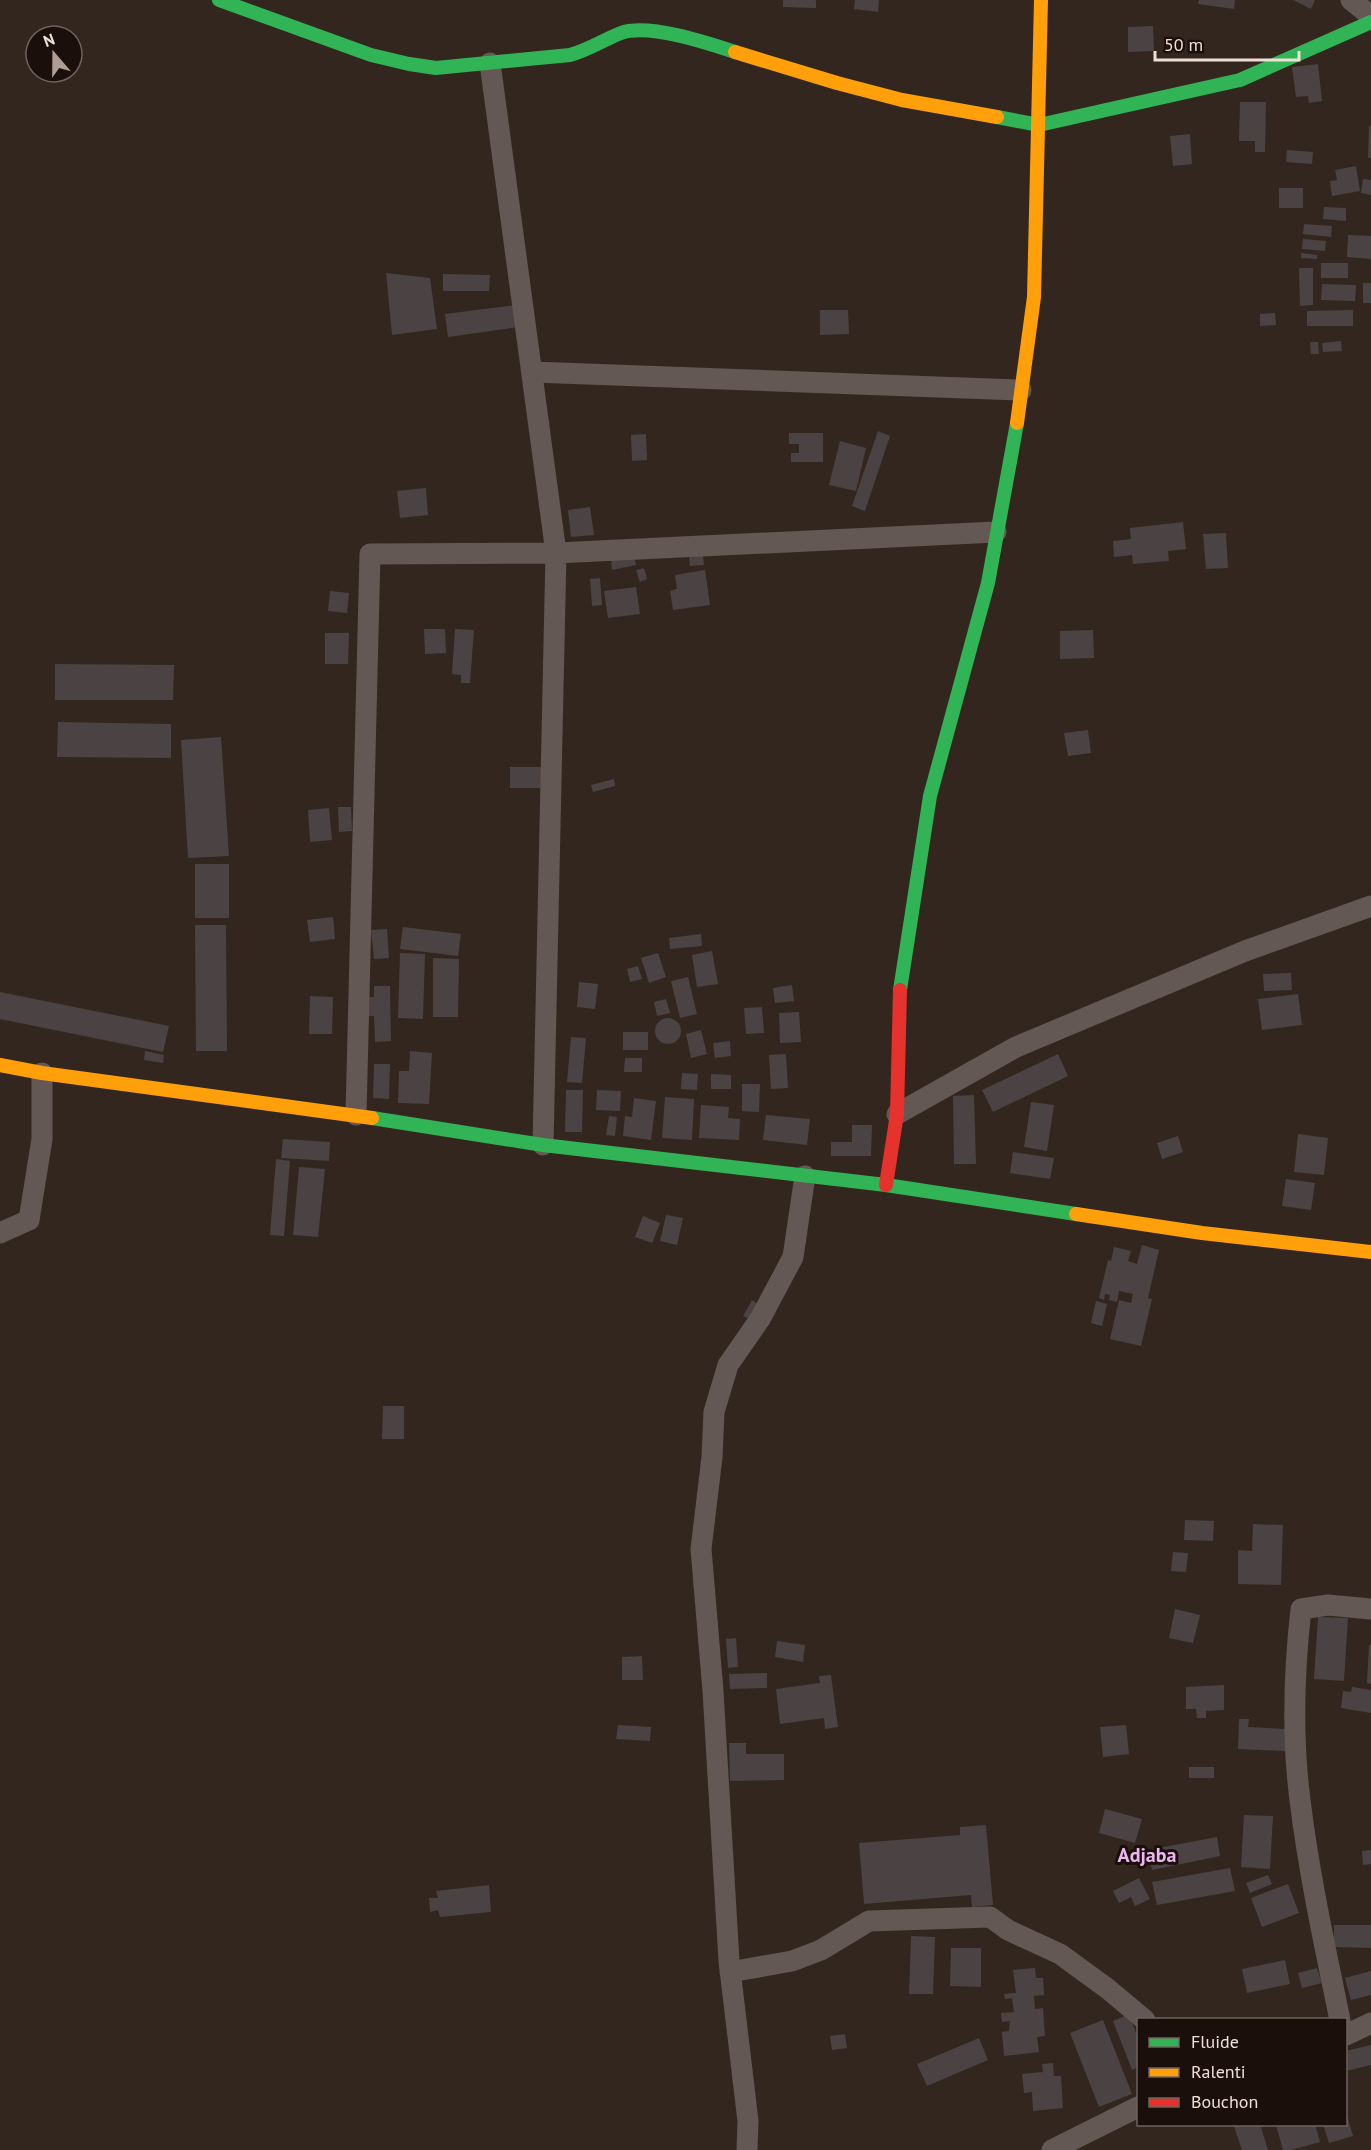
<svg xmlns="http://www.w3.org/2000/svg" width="1371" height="2150" font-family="'PT Sans',sans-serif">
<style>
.building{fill:#4b4243}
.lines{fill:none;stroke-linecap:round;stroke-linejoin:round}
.street{stroke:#635854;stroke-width:21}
.fast{stroke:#30b455;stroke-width:14}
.slow{stroke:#ff9f0a;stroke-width:14}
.jam{stroke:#e5322d;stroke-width:14}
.labels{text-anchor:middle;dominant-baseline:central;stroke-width:6;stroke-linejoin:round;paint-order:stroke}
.quarter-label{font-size:20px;font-weight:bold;fill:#edb6f2;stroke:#1a0f0a}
</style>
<rect width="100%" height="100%" fill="#33261e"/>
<path class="building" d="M783,0H816V8L783,7Z
M855,0H879L878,12L854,9Z
M1199,0H1235L1234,9L1198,4Z
M1293,0H1315L1311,9Z
M1153,26L1154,51L1128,52V27Z
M1318,64L1322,101L1309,103L1308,96L1296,97L1292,67Z
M1240,102H1266L1265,152H1255V141H1239Z
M1369,126H1371V158H1368Z
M1190,134L1192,164L1173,166L1170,136Z
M1287,150L1313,152L1312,164L1286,162Z
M1356,166L1360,191L1332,196L1330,181L1337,180L1335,170Z
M1363,179L1371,180V195L1361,193Z
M1279,188H1303V208H1279Z
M1324,207L1346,208V221L1323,219Z
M1304,224L1332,226L1331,237L1303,234Z
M1348,235L1371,236V259L1347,257Z
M1303,239L1326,241L1325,251L1302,249Z
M1301,253L1317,255V259L1301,258Z
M1321,263H1348V278H1321Z
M1299,268H1313V305L1300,306Z
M386,273L430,278L437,329L392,335Z
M443,274L490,275L489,291H443Z
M1363,283H1371V303H1363Z
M1322,284L1356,285L1355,301L1321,300Z
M515,305L518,327L448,337L445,314Z
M820,310H848L849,334L820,335Z
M1353,310V326H1307V311Z
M1275,313L1276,325L1260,326V314Z
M1341,341L1342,351L1323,352L1322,343Z
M1310,342H1318L1319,354H1311Z
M878,431L890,436L865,511L852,506Z
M789,433H823V462H791V453H799V444H789Z
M646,434L647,460L632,461L631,435Z
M840,441L866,448L856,491L829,485Z
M426,488L428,515L400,518L397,491Z
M590,507L594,535L571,537L568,510Z
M1183,522L1186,549L1168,551L1169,561L1133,564L1132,555L1114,557L1113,541L1131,539L1130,528Z
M1226,533L1228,568L1206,569L1203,534Z
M634,555L636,565L612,570L611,559Z
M703,555L704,565L690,566L689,557Z
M644,568L647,579L640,582L636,570Z
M705,570L710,605L673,610L670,591L677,589L675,575Z
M600,578L602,605L592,606L590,579Z
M636,587L640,614L608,618L604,591Z
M330,591L349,593L347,613L328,611Z
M424,629H445L446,653L425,654Z
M455,629L474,630L470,683H461V675L452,674Z
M1093,630L1094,658L1060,659V631Z
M325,633H349L348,664H325Z
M55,664L174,665L173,700H55Z
M58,722L171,724V758L57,757Z
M1088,730L1091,753L1068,756L1064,733Z
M221,737L229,856L188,858L181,740Z
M510,767H543V788H510Z
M614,779L615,786L593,792L591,785Z
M338,807H351L352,831L339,832Z
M329,808L332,840L310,842L308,810Z
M195,864H229V918H195Z
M333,917L335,939L310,942L307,920Z
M195,925H226L227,1051H196Z
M403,927L461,934L458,956L400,949Z
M387,929L389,958L374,959L371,930Z
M701,934L702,946L670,949L669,938Z
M712,951L718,984L697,987L692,955Z
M400,953L425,954L423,1019L398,1018Z
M658,953L666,977L649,983L641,958Z
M433,958L459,959L458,1017H433Z
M638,966L642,979L630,982L627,969Z
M1291,973L1292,990L1264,991L1263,974Z
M688,977L697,1014L680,1018L671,981Z
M579,982L598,984L595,1009L577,1007Z
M792,985L794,1001L775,1003L773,988Z
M374,986H390L391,1041L375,1042L374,1016H368V997H374Z
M0,992L169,1026L163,1052L0,1019Z
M1298,994L1302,1025L1262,1030L1258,999Z
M310,996L333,997L332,1034H309Z
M666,999L670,1013L657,1016L654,1002Z
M762,1007L764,1033L746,1034L744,1008Z
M799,1012L801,1042L780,1043L779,1013Z
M655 1031a13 13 0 1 1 26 0a13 13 0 1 1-26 0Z
M701,1030L707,1054L691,1058L686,1034Z
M623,1032H648V1050H623Z
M571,1037L586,1038L582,1083L567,1082Z
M730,1041L731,1056L715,1058L713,1043Z
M145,1051L164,1055L163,1063L144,1060Z
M410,1051L432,1053L429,1104L398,1103L399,1071H409Z
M786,1054L788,1088L771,1089L769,1055Z
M1058,1054L1068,1076L993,1112L982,1090Z
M625,1058H642V1072H624Z
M374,1064H390L389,1099L373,1098Z
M682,1073L698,1074L697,1090L681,1089Z
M711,1074L731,1075V1089H711Z
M742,1084H760L759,1112L742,1111Z
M566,1090H583L582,1132H565Z
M597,1090L621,1091L620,1111L596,1110Z
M974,1095L976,1164H954L953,1096Z
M665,1097L694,1099L692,1140L662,1138Z
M634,1098L656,1101L651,1140L623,1136L625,1116L632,1117Z
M1031,1102L1054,1105L1047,1151L1024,1147Z
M701,1105L729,1107L728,1118L740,1119L739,1140L699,1138Z
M766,1115L810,1119L807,1145L763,1140Z
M609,1116L617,1117L615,1136L606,1135Z
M852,1125H872L871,1156H831V1142H852Z
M1298,1134L1328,1138L1324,1175L1294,1172Z
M1178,1136L1183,1152L1162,1159L1157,1143Z
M283,1139L330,1142L329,1161L281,1158Z
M1013,1152L1054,1158L1050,1179L1010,1173Z
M276,1159L290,1161L284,1236L270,1235Z
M299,1167L325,1169L318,1237L293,1235Z
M1286,1179L1315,1183L1311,1210L1282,1206Z
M666,1215L683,1218L677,1245L660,1241Z
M643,1216L660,1223L652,1243L635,1237Z
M1142,1245L1159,1250L1148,1298L1152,1299L1141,1346L1110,1339L1119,1300L1131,1303L1133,1294L1119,1291L1117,1302L1109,1300L1110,1295L1105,1294L1104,1300L1099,1298L1108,1260L1111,1261L1114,1247L1131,1251L1128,1261L1137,1264Z
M752,1300L758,1304L749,1319L743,1316Z
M1096,1301L1107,1304L1102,1326L1091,1323Z
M383,1406H404V1439H382Z
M1185,1520L1214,1521L1213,1541L1184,1540Z
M1253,1524L1283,1525L1281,1585L1238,1584V1550L1252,1551Z
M1173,1552L1188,1553L1186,1572L1171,1571Z
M1175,1609L1200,1615L1193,1643L1169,1638Z
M1318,1617L1348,1618L1344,1681L1314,1679Z
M736,1638L738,1667L728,1668L726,1639Z
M777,1641L805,1645L803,1662L775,1657Z
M1369,1645H1371V1684L1367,1683Z
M642,1656L643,1680H622V1657Z
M767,1673V1688L730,1689L729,1674Z
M831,1675L838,1727L825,1729L824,1718L780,1724L776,1689L820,1683L819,1676Z
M1224,1685V1710L1206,1711V1718H1197L1196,1709H1186V1687Z
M1352,1687L1371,1690V1713L1341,1708L1343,1691L1351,1692Z
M1239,1719H1249L1248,1727L1286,1729L1285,1751L1238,1749Z
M618,1725L651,1727L650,1741L616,1739Z
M1126,1725L1129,1754L1103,1757L1100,1727Z
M729,1743H746V1754H784V1780L730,1781Z
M1189,1767H1214V1778H1189Z
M1105,1809L1142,1819L1135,1843L1099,1833Z
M1244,1815L1273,1816L1270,1869L1241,1867Z
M986,1825L993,1905L972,1907L971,1895L864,1904L859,1843L960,1835V1827Z
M1217,1837L1220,1856L1152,1870L1148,1850Z
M1371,1850V1864L1363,1865L1362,1851Z
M1230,1868L1235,1891L1157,1905L1152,1882Z
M1268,1875L1272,1884L1250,1893L1246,1883Z
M1139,1878L1150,1899L1135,1906L1131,1897L1119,1903L1113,1891Z
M1288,1884L1299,1913L1262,1927L1251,1898Z
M489,1885L491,1912L440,1917L438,1910L430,1912L429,1898H438L436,1891Z
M1334,1925H1371V1948L1334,1947Z
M911,1936L935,1937L933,1994H909Z
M951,1948H981V1987L950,1986Z
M1285,1960L1290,1984L1247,1993L1242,1969Z
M1035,1968L1036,1978H1043L1044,1995L1034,1996L1035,2009L1043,2008L1045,2036L1037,2037L1039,2052L1004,2056L1002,2032L1009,2031L1010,2021L1002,2022L1001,2013L1014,2012L1012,1998L1005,1999L1004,1994L1016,1993L1013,1970Z
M1317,1968L1322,1983L1302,1988L1298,1973Z
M1371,1971V1995L1351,2000L1345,1978Z
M1129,2014L1138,2038V2067L1132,2070L1113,2021Z
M1103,2020L1132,2094L1099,2107L1070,2033Z
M845,2034L847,2048L832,2050L830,2036Z
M979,2038L988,2060L927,2086L917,2064Z
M1371,2045V2065L1346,2071V2051Z
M1053,2063L1054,2076H1061L1063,2108L1033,2111L1032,2092L1024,2093L1022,2074L1043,2072L1042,2064Z
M1346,2112L1353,2136L1329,2143L1323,2124H1346Z
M1233,2124H1260L1268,2150H1242Z
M1279,2124H1315L1320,2142L1291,2150H1283L1276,2125Z"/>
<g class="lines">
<path class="street" d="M1351,0L1371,16
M490,63L556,553L543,1145
M532,372L1021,390
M897,1114L1016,1047L1245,951L1371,906
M356,1115L370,554L556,553L996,532
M0,1233L29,1220L42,1139V1073
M730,1972L792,1961L821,1950L869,1921L990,1917L1008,1930L1060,1954L1108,1989L1145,2020
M1340,2020C1325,1947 1309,1874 1300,1800C1292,1738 1294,1671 1301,1609L1328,1605L1371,1609
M1346,2035L1371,2023
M747,2150L748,2121L729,1961L713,1691L701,1549L712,1457L714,1412L728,1365L760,1319L793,1257L805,1176
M1052,2150L1138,2107"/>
<path class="fast" d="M219,0L371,55L409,64L436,68L570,55C589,50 603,40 621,33C648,23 708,43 735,52
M997,117L1039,125L1240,80L1371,22
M900,990L930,796L988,583L1017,423
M372,1118L543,1145L886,1185L1076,1214"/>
<path class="slow" d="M735,52L837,83L902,100L997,117
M1017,423L1034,297L1041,0
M0,1065L42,1073L372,1118
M1076,1214L1202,1233L1371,1252"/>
<path class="jam" d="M886,1185L897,1114L900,990"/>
</g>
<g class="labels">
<g class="quarter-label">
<text x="1147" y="1855">Adjaba</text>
</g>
</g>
<rect x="1137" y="2018" width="210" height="108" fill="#1a0f0a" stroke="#70625c" stroke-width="1.5"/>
<rect x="1149" y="2038" width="30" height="9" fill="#30b455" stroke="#70625c" stroke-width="1.5"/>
<text x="1191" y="2048" font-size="18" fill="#f0dfd7">Fluide</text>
<rect x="1149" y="2068" width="30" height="9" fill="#ff9f0a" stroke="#70625c" stroke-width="1.5"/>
<text x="1191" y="2078" font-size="18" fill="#f0dfd7">Ralenti</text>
<rect x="1149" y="2098" width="30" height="9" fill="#e5322d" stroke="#70625c" stroke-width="1.5"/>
<text x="1191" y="2108" font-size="18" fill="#f0dfd7">Bouchon</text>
<g transform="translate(54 54) rotate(340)"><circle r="28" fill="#1a0f0a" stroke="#70625c" stroke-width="1.5"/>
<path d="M0-4.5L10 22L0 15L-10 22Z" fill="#ae9e96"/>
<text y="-9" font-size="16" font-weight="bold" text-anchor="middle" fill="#f0dfd7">N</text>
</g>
<path d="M1155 51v9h144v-9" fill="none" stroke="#f0dfd7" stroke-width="3"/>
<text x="1164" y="51" font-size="18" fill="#f0dfd7" stroke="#1a0f0a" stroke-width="4.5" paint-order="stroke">50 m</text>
</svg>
